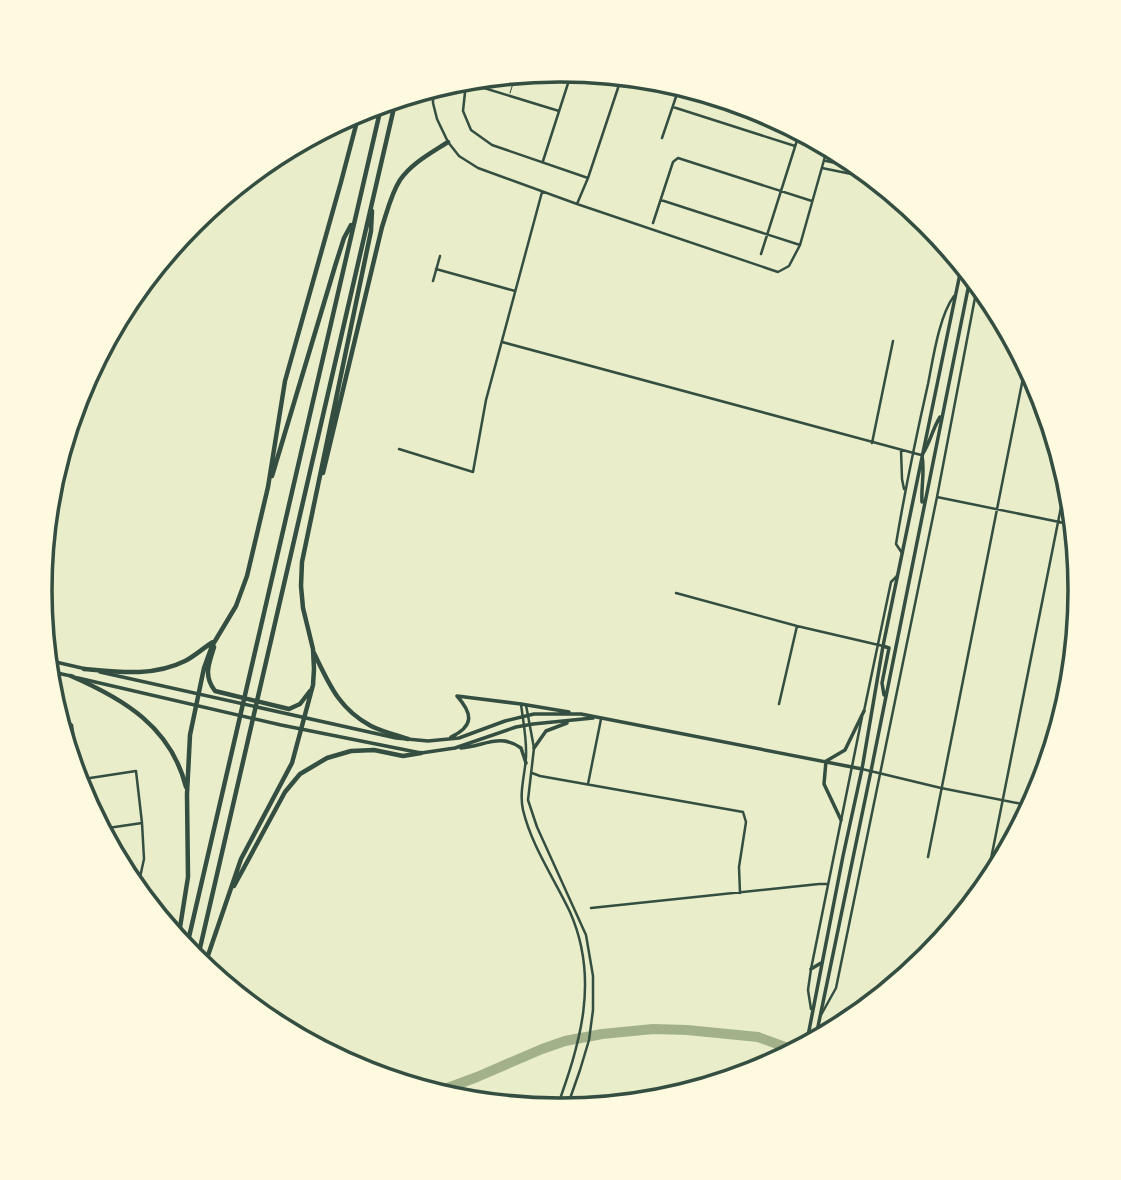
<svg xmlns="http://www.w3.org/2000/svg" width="1121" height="1180" font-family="Montserrat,sans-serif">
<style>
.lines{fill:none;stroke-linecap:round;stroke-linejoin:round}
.river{stroke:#a3b18a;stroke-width:10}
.service{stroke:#344e41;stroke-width:1}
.minor{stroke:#344e41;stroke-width:2.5}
.tertiary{stroke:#344e41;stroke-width:2.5}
.primary{stroke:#344e41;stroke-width:3.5}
.motorway{stroke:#344e41;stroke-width:4.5}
.rim{fill:none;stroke:#344e41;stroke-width:3.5}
</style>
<rect width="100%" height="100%" fill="#e9edc9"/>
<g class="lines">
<path class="river" d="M434,1093L477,1077L542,1049L565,1041L602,1034L653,1029L687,1030L758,1037L796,1051"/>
<path class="service" d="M510,93L516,74"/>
<path class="minor" d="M458,80L559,111
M466,83L463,111L471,130L492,145L588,178
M433,88V103L437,119L448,142L459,156L478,168L577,204L778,272L789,266L800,245L828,146
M673,107L795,146
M662,138L680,85
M292,148V146
M543,161L572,71
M826,161L864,169
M822,168L876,179
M661,200L800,245
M577,204L588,178L622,76
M653,223L673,162L678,158L812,201
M761,254L800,131
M436,269L515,291
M433,281L440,256
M969,289L975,280
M502,342L921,455
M872,443L893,341
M399,449L473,472L486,400L542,192
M901,450L902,479L904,489
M937,497L1074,525
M902,553L896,544C905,490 916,437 928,384C933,359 939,316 954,296
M676,593L797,626L883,646
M521,704C523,721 527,739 526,757C525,775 519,792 523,810C532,847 554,878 570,912C600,980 580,1044 556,1110
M779,704L797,626
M526,705L534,748L528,800L537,827L586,935L593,976V1010L589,1040L580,1070L566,1110
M864,711L891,582L897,576
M59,721L66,720L72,725L80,780
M532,773L540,776L743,812L746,822L739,867L740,893
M77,780L136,771L142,823L144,859L137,891
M588,784L601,719
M101,829L142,823
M992,853L1005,856
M928,857L1026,363
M130,882L139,883
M985,889L1067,477
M591,908L819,884H828
M811,1009L808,990L811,969L862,717
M821,1015L836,988L937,497L978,282"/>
<path class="tertiary" d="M862,769L941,788L1032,806"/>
<path class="primary" d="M922,502C921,485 925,473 922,455C930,443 932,430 940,417
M883,646L889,648L882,683L884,695
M47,660L86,669
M48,671L71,676
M100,672L396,738L428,741L459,738L505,721L534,714H581L862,769
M78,678L281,725L421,753L455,748L516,727L533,724L593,718
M457,696L521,704L569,712
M451,737C474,726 473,714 457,696
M461,748C484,746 501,733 521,748L526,763
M534,748L546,731L567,723
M828,760L845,750L864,711
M826,761L824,784L841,820
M811,969L821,963
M815,1041L871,771L971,274
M806,1046L843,856L862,769L883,646L962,264"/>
<path class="motorway" d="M323,473L382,227C387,212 391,194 400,180C412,163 431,153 448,142
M272,476L336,263L344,238L351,225
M214,647C209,664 203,675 215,691L289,709L300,704L310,691
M314,653C329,684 339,709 371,726C383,732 396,735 408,739
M84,669C118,672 153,677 185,661C195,656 203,648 213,642
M71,676C124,699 171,727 186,787
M234,886L285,792L300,774L327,758L351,751L374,750L403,756L421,753
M178,940L188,877L187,794L190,735L204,668L212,646L236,606L247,576L268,487L285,381L341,182L360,110
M186,950L382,103
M197,961L396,99
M204,967L241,859L292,763L313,685L314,669L313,649L303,608L301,586L302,562L371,231L372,211"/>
</g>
<path d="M0 0H1121V1180H0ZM52 590a508 508 0 1 1 1016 0a508 508 0 1 1-1016 0Z" fill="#fefae0" fill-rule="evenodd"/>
<path class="rim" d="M52 590a508 508 0 1 1 1016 0a508 508 0 1 1-1016 0Z"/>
</svg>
